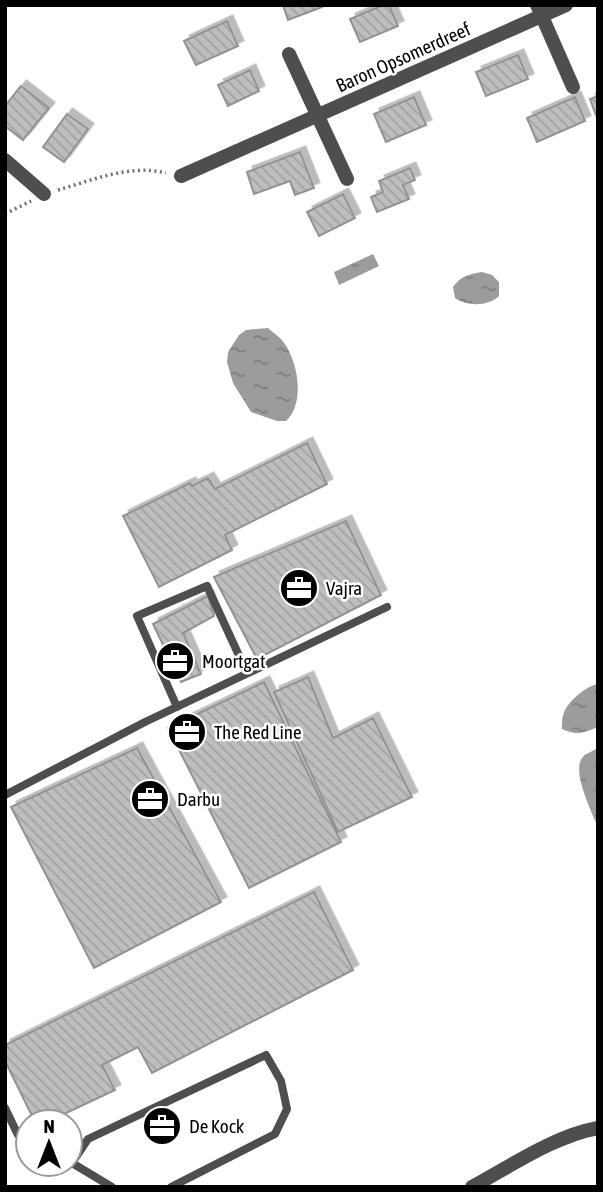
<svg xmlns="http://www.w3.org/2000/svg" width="603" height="1192" font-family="'Asap Condensed',sans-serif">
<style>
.water{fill:url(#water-ripples)}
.building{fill:url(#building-back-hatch);stroke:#929292;stroke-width:2;filter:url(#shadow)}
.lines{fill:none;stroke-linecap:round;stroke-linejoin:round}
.path{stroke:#707070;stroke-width:3.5;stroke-dasharray:2 3.5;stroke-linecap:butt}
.lane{stroke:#4e4e4e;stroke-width:8}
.street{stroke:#4e4e4e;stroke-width:14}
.labels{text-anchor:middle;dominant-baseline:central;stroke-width:5;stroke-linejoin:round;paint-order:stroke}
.street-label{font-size:19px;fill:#000;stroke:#fff}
.poi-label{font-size:19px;fill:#000;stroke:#fff;text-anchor:start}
</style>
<defs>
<pattern id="water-ripples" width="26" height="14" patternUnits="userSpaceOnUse" patternTransform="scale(1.75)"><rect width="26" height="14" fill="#9c9c9c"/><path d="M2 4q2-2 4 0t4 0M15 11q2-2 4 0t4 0" fill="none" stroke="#7d7d7d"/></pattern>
<pattern id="building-back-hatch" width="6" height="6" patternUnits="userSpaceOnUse" patternTransform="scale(1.75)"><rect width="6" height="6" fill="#bebebe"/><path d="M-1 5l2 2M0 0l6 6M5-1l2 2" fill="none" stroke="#a2a2a2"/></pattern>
<filter id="shadow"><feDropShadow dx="5.5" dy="-5.5" stdDeviation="0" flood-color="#0004"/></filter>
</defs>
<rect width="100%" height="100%" fill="#fff"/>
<path class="water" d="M373,254L379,266L339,285L334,272Z
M482,272L492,275L499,282V296C489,306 468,307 455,298L453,287C461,276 469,274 482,272Z
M268,328C272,332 277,335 281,339C298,358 306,403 286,421H277L251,412L233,383L227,362L228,352L239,335L246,330Z
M598,684V727C583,733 577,736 562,729C562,722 562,717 565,710C570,700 586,686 598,684Z
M598,748V822L595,821C590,807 571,769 583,757C586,753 594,751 598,748Z"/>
<path class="building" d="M283,5H322V7L288,20Z
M383,5H389L398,26L360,42L350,19Z
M227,21L238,46L196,65L184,41Z
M518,55L528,79L486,96L476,72Z
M250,70L259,91L228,106L218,85Z
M21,86L49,108L23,140L5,126V106Z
M598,96V114L596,115L590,99Z
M414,97L426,125L386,142L374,114Z
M575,97L585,121L537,142L527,118Z
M67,114L88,129L64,162L43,147Z
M300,152L314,188L295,195L290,181L254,194L247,172Z
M410,168L415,180L403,185L409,199L377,212L371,197L383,192L379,181Z
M343,194L355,218L319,236L307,212Z
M307,443L327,484L225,535L232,550L159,587L123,516L190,483L192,486L208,478L215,489Z
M346,521L381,595L257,659L214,577Z
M208,596L214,616L183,633L201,674L181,682L153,624Z
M308,677L333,738L373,718L412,797L338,832L274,692Z
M264,682L341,842L249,888L168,728Z
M137,748L221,902L94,968L11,807Z
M314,892L353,970L152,1073L138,1047L102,1065L115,1090L47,1122H35L5,1061V1045Z"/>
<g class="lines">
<path class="path" d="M58,190C93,180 130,164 166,173
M5,214L31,201"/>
<path class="lane" d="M177,707L137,616L207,586L247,673
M5,795L145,722L387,607
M5,1108L18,1135L28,1140
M112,1187L72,1163L88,1139L266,1055L281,1081L287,1109L275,1134L171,1187"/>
<path class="street" d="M537,5L573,87
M289,54L347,179
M5,160L44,194
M181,176L566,5
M472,1187C511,1166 554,1136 598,1128"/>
</g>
<defs>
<symbol id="office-disc" viewBox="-11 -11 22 22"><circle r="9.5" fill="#000" stroke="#fff"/><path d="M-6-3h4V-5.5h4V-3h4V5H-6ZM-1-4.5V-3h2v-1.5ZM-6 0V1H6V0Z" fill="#fff"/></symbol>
</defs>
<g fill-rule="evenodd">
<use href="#office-disc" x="277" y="566" width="44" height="44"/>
<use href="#office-disc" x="153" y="639" width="44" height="44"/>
<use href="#office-disc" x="165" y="710" width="44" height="44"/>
<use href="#office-disc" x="128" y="777" width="44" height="44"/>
<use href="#office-disc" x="140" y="1104" width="44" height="44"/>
</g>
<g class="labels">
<g class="street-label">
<text transform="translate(403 57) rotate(-24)">Baron Opsomerdreef</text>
</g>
<g class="poi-label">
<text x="326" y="588">Vajra</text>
<text x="202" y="661">Moortgat</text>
<text x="214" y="732">The Red Line</text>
<text x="177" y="799">Darbu</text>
<text x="189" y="1126">De Kock</text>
</g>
</g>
<rect width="603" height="1192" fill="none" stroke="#000000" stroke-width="14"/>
<g transform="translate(49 1143)"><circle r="33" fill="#ffffff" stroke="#999999" stroke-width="2"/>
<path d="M0-5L12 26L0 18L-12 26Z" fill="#000000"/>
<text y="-10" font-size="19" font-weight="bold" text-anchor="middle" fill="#000000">N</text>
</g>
</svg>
